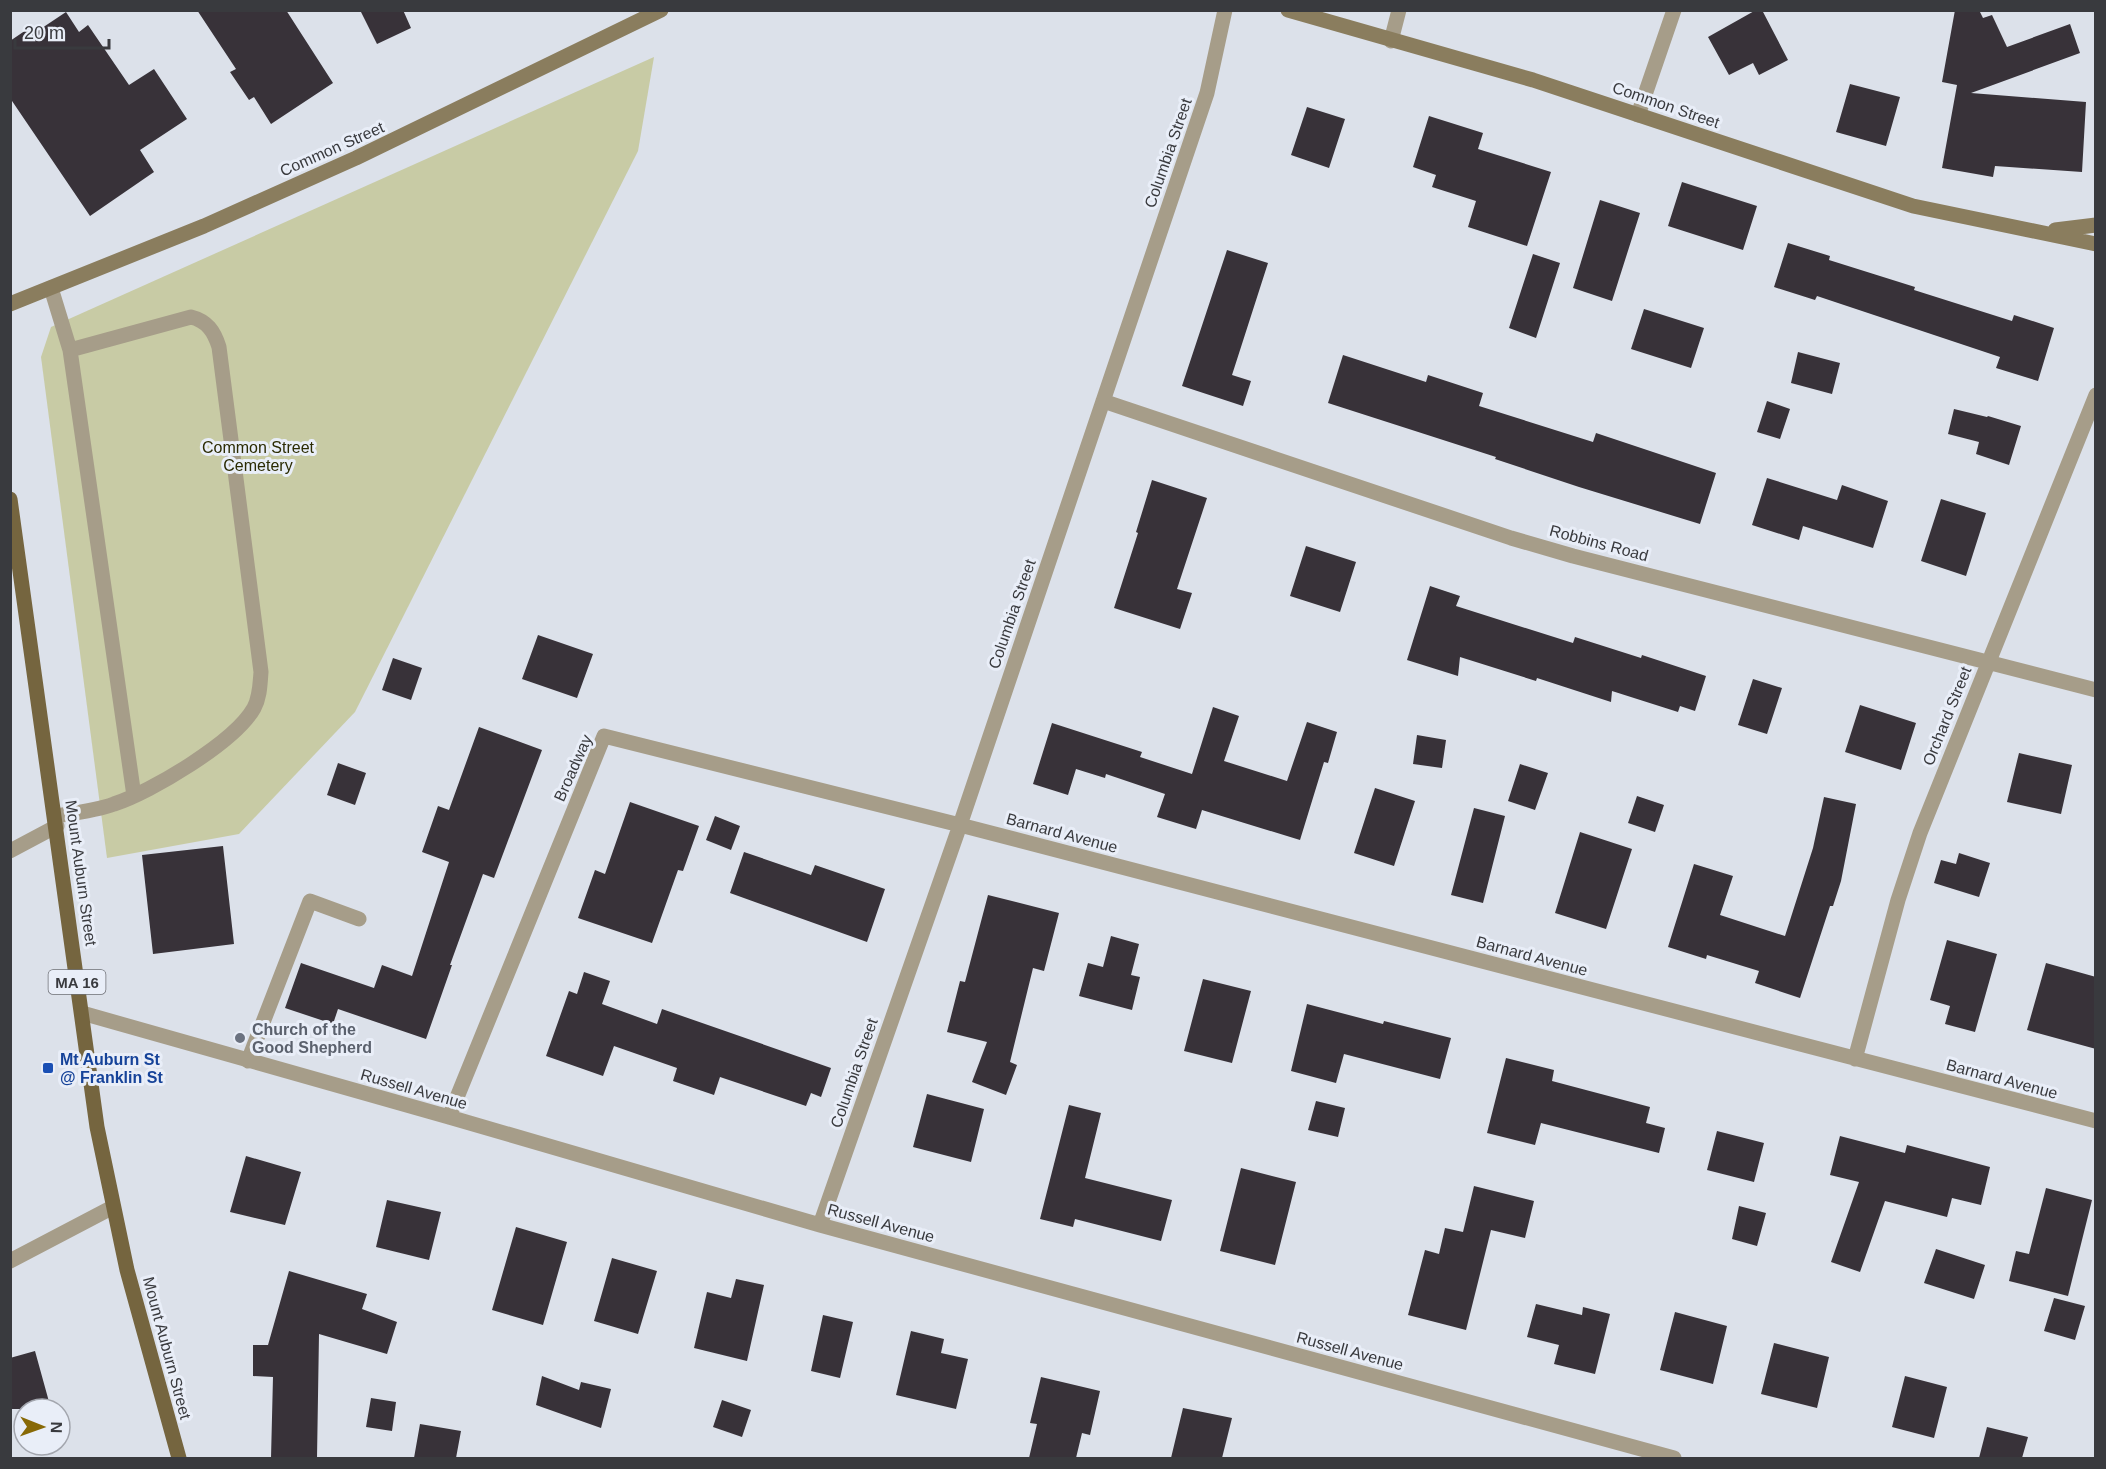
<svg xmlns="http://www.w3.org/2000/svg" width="2106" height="1469" font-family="Helvetica,sans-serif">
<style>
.green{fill:#c8cba5}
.building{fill:#383239}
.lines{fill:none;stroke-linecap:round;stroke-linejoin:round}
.service{stroke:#a69d89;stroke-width:15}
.minor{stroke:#a69d89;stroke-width:15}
.secondary{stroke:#8a7d5e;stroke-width:15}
.primary{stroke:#75653f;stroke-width:15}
.worship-dot{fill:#6b7280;stroke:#e9eef8;stroke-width:2}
.transit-dot{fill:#1a4fb4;stroke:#e9eef8;stroke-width:2}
.labels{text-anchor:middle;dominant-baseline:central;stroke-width:6;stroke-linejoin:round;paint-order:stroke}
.shield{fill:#e9eef8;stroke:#6e7076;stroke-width:1.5}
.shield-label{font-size:15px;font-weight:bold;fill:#393a3e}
.street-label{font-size:16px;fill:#393a3e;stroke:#e9eef8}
.park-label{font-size:16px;fill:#2b2b02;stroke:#e9eef8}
.worship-label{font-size:16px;font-weight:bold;fill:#5b616d;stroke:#e9eef8;text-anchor:start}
.transit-label{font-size:16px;font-weight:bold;fill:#164399;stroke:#e9eef8;text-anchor:start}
</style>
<rect width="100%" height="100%" fill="#dce1ea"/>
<path class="green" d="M654,57L638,151L355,712L239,834L107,858L41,357L51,327Z"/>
<path class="building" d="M197,10H286L333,83L271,124L254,97L249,100L230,72L236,69Z
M360,10H403L411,28L377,44Z
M1756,10H1762L1788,60L1759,75L1753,63L1729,75L1708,37Z
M1955,10H1979L1983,18L1992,15L2007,47L2070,24L2080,53L1971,93L2086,102L2082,172L1995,166L1993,177L1942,168L1957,85L1942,82Z
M66,12L79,32L88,25L129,85L154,69L187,119L140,150L154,172L90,216L10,98V41L32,26L36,32Z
M1850,84L1900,97L1886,146L1836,132Z
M1307,107L1345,119L1329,168L1291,155Z
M1429,116L1483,133L1478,149L1551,172L1527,246L1468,227L1476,201L1432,187L1436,175L1413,167Z
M1682,182L1757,206L1743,250L1668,226Z
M1600,200L1640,213L1612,301L1573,288Z
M1788,243L1830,256L1829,260L1915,287L1914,290L2012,321L2014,315L2054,328L2038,381L1996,368L2000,357L1817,296L1815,300L1774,287Z
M1227,250L1268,263L1232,375L1251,381L1243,406L1182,386Z
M1533,254L1560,263L1536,338L1509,328Z
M1644,309L1704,328L1691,368L1631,349Z
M1798,352L1840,363L1832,394L1791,383Z
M1343,355L1426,382L1428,375L1483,393L1479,406L1593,442L1596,433L1716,473L1700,524L1579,487L1495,459L1496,457L1328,403Z
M1767,401L1790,409L1780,439L1757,432Z
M1954,409L1987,417L1988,416L2021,426L2009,465L1976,454L1979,442L1948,434Z
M1767,478L1837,500L1842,485L1888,501L1873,548L1803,526L1799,540L1752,525Z
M1152,480L1207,498L1177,589L1192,593L1180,629L1114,608L1138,533L1136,532Z
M1941,499L1986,513L1966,576L1921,561Z
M1306,546L1356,562L1340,612L1290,596Z
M1430,586L1460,596L1456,606L1573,643L1575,637L1641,658L1642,655L1706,676L1695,711L1680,706L1678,712L1612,691L1611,702L1537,678L1536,681L1460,657L1458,676L1407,660Z
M538,635L593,654L577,698L522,679Z
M393,658L422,668L411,700L382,690Z
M1753,679L1782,688L1767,734L1738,725Z
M1860,705L1916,723L1901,770L1845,752Z
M1213,707L1239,716L1224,761L1287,781L1307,722L1337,732L1328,763L1324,762L1300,840L1202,810L1196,829L1157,817L1165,794L1106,774L1105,778L1076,769L1068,795L1033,784L1052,723L1142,752L1140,757L1192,774Z
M479,727L542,750L494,878L483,874L450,965H452L426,1039L338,1009L333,1024L285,1008L301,963L374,988L382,965L412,976L449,862L422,852L438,806L449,810Z
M1417,735L1446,740L1442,768L1413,764Z
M2019,753L2072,765L2061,814L2007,802Z
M338,763L366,773L355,805L327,795Z
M1520,764L1548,773L1535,810L1508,801Z
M1375,788L1415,801L1394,866L1354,853Z
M1637,796L1664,805L1655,832L1628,823Z
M1824,797L1856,804L1841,881L1833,906H1830L1800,998L1755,983L1759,971L1707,955L1706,959L1668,947L1694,864L1733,876L1720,915L1785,936L1813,848Z
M630,802L699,826L683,871L678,870L652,943L578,918L595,870L605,874Z
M1474,808L1505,816L1483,903L1451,895Z
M715,816L740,826L731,850L706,840Z
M1580,832L1632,849L1606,929L1555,913Z
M223,846L234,944L153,954L142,855Z
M744,852L811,875L815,865L885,889L867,942L730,893Z
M1959,853L1990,863L1979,897L1934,883L1941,860L1956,864Z
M988,895L1059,913L1044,971L1033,968L1010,1062L1017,1065L1006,1095L972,1082L987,1042L947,1032L960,981L965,982Z
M1111,936L1139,944L1131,975L1140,977L1132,1010L1079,996L1088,963L1103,967Z
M1947,940L1997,954L1975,1032L1945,1024L1950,1006L1930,1000Z
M2046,963L2096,977V1049L2027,1030Z
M584,972L610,981L602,1004L657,1024L662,1009L831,1068L821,1097L811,1093L806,1106L720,1077L714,1095L673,1081L677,1068L614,1046L603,1076L546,1056L569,991L577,994Z
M1203,979L1251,991L1232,1063L1184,1051Z
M1307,1004L1383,1024L1384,1021L1451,1038L1440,1079L1344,1054L1336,1083L1291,1071Z
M1506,1058L1554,1070L1552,1081L1650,1107L1646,1123L1665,1128L1659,1153L1541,1123L1535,1145L1487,1133Z
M927,1094L984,1109L971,1162L913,1147Z
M1316,1101L1345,1108L1338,1137L1308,1130Z
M1069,1105L1101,1113L1085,1178L1172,1200L1161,1241L1075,1219L1073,1227L1040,1219Z
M1717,1131L1764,1143L1754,1182L1707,1170Z
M1840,1136L1905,1153L1907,1145L1990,1167L1981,1205L1952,1198L1947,1217L1885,1201L1860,1272L1831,1262L1859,1182L1830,1175Z
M246,1156L301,1172L285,1225L230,1212Z
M1241,1168L1296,1182L1275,1265L1220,1251Z
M1474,1186L1534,1201L1525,1238L1491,1230L1466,1330L1408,1315L1425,1250L1439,1254L1445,1228L1463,1232Z
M2046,1188L2092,1200L2068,1296L2009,1281L2016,1251L2029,1254Z
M387,1200L441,1212L429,1260L376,1247Z
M1739,1206L1766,1213L1757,1246L1732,1239Z
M516,1227L567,1242L543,1325L492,1310Z
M1936,1249L1985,1265L1974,1299L1924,1283Z
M612,1258L657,1271L638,1334L594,1321Z
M289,1271L367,1294L362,1309L397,1322L387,1354L319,1334L317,1458H271L273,1377L253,1376V1345H268Z
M736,1279L764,1285L747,1361L694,1348L707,1292L731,1298Z
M2054,1298L2085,1306L2075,1340L2044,1331Z
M1536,1304L1582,1315L1583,1307L1610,1314L1595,1374L1554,1364L1559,1345L1527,1337Z
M1675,1312L1727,1326L1713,1384L1660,1370Z
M823,1315L853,1322L840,1378L811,1371Z
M911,1331L944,1339L941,1353L968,1359L956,1409L896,1395Z
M1774,1343L1829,1357L1817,1408L1761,1394Z
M35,1351L51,1409H10V1358Z
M542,1376L579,1390L581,1382L611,1389L601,1428L536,1405Z
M1905,1376L1947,1387L1934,1438L1892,1427Z
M1041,1377L1100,1391L1090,1435L1082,1433L1076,1458H1029L1037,1424L1030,1423Z
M371,1398L396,1402L392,1431L366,1427Z
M722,1400L751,1410L742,1437L713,1427Z
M1183,1408L1232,1418L1222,1458H1171Z
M420,1424L461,1431L456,1458H414Z
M1987,1427L2028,1437L2022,1458H1979Z"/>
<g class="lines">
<path class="service" d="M51,288L70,350L134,796
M55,816C75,813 95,811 114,804C151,792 235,742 254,708C260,697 260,684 261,672L219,347C214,331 207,321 191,317L70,350
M248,1061L310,901L359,919"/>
<path class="minor" d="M1391,41L1399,10
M1638,115L1674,10
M1103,401L1511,538L1573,556L2096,690
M10,851L57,826
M82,1013L449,1117L820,1225L1674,1458
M1855,1059L1898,900L1920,833L2096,395
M449,1117L604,736L960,825L2096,1121
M820,1225L960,825L1207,93L1225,10
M10,1261L113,1207"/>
<path class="secondary" d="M1288,10L1533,80L1913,206L2096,244
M2055,230L2096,225
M10,304L204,226L356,158L661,10"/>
<path class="primary" d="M10,499L97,1127L127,1270L179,1458"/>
</g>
<circle class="worship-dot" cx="240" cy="1038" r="6"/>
<rect class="transit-dot" x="42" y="1062" width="12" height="12" rx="3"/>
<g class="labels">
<rect class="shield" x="48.5" y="970" width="57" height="24" rx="4.5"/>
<g class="shield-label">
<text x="77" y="982">MA 16</text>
</g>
<g class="street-label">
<text transform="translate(1666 105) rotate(19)">Common Street</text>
<text transform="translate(332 149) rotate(-24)">Common Street</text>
<text transform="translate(1168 153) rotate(-71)">Columbia Street</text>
<text transform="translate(1599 543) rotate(15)">Robbins Road</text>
<text transform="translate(1012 614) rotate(-71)">Columbia Street</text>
<text transform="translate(1947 716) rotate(-68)">Orchard Street</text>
<text transform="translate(573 768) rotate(-66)">Broadway</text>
<text transform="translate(1062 833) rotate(15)">Barnard Avenue</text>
<text transform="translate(81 873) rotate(82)">Mount Auburn Street</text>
<text transform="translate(1532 956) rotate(15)">Barnard Avenue</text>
<text transform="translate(854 1073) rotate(-71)">Columbia Street</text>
<text transform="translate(2002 1079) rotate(15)">Barnard Avenue</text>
<text transform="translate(414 1089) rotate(16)">Russell Avenue</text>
<text transform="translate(881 1223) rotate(15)">Russell Avenue</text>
<text transform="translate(167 1348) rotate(75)">Mount Auburn Street</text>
<text transform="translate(1350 1351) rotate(15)">Russell Avenue</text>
</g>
<g class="park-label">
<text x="258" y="447">Common Street<tspan x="258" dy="18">Cemetery</tspan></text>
</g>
<g class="worship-label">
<text x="252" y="1029">Church of the<tspan x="252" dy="18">Good Shepherd</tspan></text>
</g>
<g class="transit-label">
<text x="60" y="1059">Mt Auburn St<tspan x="60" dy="18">@ Franklin St</tspan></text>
</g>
</g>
<rect width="2106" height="1469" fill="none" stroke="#393a3e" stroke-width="24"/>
<g transform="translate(42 1427) rotate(91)"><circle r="28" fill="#e9eef8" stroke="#a3a6ae" stroke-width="1.5"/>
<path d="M0-4.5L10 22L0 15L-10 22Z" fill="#886906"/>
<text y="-9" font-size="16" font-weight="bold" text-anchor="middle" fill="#393a3e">N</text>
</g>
<path d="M15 39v9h94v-9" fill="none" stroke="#393a3e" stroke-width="3"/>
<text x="24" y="39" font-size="18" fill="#393a3e" stroke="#e9eef8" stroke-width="4.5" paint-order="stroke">20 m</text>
</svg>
